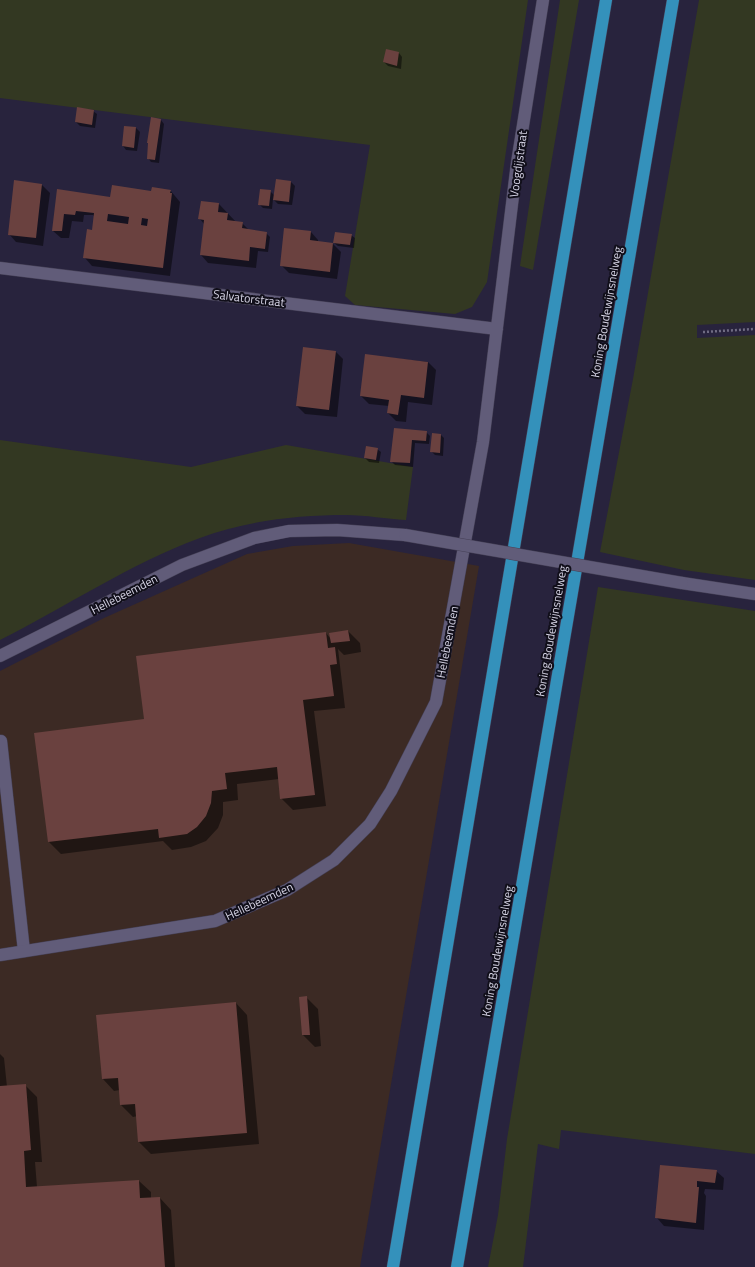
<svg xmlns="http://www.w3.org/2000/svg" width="755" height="1267" font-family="'Titillium Web',sans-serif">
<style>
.industrial{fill:#3c2a24}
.green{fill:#333822}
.shadow{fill:#0007}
.building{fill:#6a413f;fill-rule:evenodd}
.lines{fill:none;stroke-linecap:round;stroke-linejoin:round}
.service-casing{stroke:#454056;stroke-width:13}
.minor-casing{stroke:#454056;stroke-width:13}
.motorway-casing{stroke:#454056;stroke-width:13}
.path{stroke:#706c83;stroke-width:2.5;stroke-dasharray:2 2;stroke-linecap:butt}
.service{stroke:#615c79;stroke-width:12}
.minor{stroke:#615c79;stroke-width:12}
.motorway{stroke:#3491bb;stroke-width:12}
.minor-bridge-casing{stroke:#454056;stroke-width:13;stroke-linecap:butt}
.minor-bridge{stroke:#615c79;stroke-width:12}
.labels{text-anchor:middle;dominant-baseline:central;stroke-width:4;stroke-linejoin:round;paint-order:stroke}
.street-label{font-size:12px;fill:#d7d5e6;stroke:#110f1a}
</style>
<rect width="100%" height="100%" fill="#28233d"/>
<path class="industrial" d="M349,543L479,566L360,1267H0V671L104,618L247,554L293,546Z"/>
<path class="green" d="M0,0H528L487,282L472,307L455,314L355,305L345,296L370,145L0,98Z
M560,0H579L533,270L520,266Z
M699,0H755V322L697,325V338L755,335V580L684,570L600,552L633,379Z
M0,440L191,467L286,445L413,467L406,520C386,519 366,515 346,515C297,515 245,521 200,538C129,564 66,607 0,640Z
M598,587L755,611V1154L561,1130L559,1149L538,1144L523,1267H488L498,1215L507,1139Z"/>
<path class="shadow" d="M399,53L402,57L401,69L388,66L384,62Z
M93,111L97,114L95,128L80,126L76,122Z
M161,120L164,124L159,163L151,162L148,158Z
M125,127L136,128L140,132L137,151L126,150L123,146Z
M291,182L295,186L292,205L278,204L273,199L272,209L263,208L259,204L270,191L275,196Z
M42,185L50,193L43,246L16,242L9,234Z
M170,190L180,202L170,276L92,266L85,258L93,231L95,217L93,215H84L83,222L72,221L69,238H61L53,231L58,191L111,198Z
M219,204L236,222L242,223L249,230L266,233L270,237L268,252L258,251L256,268L208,263L201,255L204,224L200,219Z
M311,232L318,240V242L333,244L341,252L337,279L289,273L281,265Z
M351,235L355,238L354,248L338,246L334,243Z
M335,351L343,359L337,417L305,414L297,406Z
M366,355L428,362L436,370L432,405L408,402L406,422L396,421L388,413L389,406L369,404L361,396Z
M395,429L426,432L430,436L429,444L415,443L413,467L395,465L391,461Z
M441,435L444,438L443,456L435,455L431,451Z
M377,449L381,452L379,463L369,462L365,458Z
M348,631L360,643L361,652L344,655L338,649L345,708L314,711L326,806L293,810L281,798L279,779L237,784L238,800L223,802V815L218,828L206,841L191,847L172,850L163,841L61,854L49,842L145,720L326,633L331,639Z
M306,997L318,1009L321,1046L315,1047L303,1035L300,998Z
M236,1003L247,1015L259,1144L151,1154L139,1142L137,1116L133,1117L121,1105L120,1090L114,1091L103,1079L97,1016Z
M0,1054L4,1058L7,1087L26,1086L37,1097L42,1162H35L37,1187L139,1181L151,1192V1198H160L171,1210L175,1267H0Z
M661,1166L716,1171L724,1178L723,1190L705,1189L704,1193L706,1196L704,1230L664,1226L657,1218Z"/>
<path class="building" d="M386,49L399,52L397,66L383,62Z
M77,107L94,110L92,125L75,122Z
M151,117L161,119L155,160L147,159L148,143H147Z
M124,126L136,127L134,148L122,146Z
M276,179L291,181L289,202L273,200Z
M14,180L42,184L36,238L8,235Z
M112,185L151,191L152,187L171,190L170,193H172L163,268L83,258L87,229L92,230L94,213L76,211L75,215L64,214L62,231H52L57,189L110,197ZM108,214L129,217L128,224L107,221ZM142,218L148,219L147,226L141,225Z
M260,189L271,190L269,206L258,205Z
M201,201L219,203L218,212L228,213L227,220L243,222L242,228L267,232L265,249L250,247L249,261L200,255L204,220L198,219Z
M284,228L311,231L310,240L333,243L330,272L280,266Z
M335,232L352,234L350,245L333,243Z
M303,347L336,351L329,410L296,406Z
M365,354L428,362L424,398L401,395L398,415L387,413L389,400L360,396Z
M394,428L427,431L426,441L412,440L410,463L390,462Z
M432,433L441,434L440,453L430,452Z
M366,446L378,448L376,460L364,458Z
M348,630L350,641L331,643L329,633Z
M326,632L328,648L335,647L337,664L330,665L334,696L303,700L315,795L280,799L277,767L225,773L227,789L212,791L211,803L206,816L197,827L187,834L159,838L158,829L48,842L34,733L144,719L136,656Z
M307,996L310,1035H302L299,997Z
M236,1002L247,1133L138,1142L135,1104L120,1105L118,1078L102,1079L96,1015Z
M26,1084L31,1150L24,1151L26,1187L139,1180L140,1198L160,1197L165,1267H0V1086Z
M660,1165L717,1170L715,1183L697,1181V1187H699L696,1223L655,1218Z"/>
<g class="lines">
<defs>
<path id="service" d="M1,741L24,951"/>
<path id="minor" d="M0,268L497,329
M682,583L755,594
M0,656L182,565L254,538L289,531L337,530L405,535
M0,955L215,921L287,890L334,860L370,824L391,791L436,702L483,442L517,163L543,0"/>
<path id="motorway" d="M393,1267L606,0
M457,1267L673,0"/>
</defs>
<use href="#service" class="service-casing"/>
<use href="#minor" class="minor-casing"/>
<use href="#motorway" class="motorway-casing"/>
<path class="path" d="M703,332L755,329"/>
<use href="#service" class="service"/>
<use href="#minor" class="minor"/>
<use href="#motorway" class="motorway"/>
<defs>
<path id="minor-bridge" d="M405,535L682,583"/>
</defs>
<use href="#minor-bridge" class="minor-bridge-casing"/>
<use href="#minor-bridge" class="minor-bridge"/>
</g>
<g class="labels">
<g class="street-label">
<text transform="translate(518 164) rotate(-82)">Voogdijstraat</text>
<text transform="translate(249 298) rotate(7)">Salvatorstraat</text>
<text transform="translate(606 312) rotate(-80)">Koning Boudewijnsnelweg</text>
<text transform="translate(124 594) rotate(-27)">Hellebeemden</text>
<text transform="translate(551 631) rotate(-80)">Koning Boudewijnsnelweg</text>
<text transform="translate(447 642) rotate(-79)">Hellebeemden</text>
<text transform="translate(259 901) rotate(-25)">Hellebeemden</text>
<text transform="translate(497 951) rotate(-80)">Koning Boudewijnsnelweg</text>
</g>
</g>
</svg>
